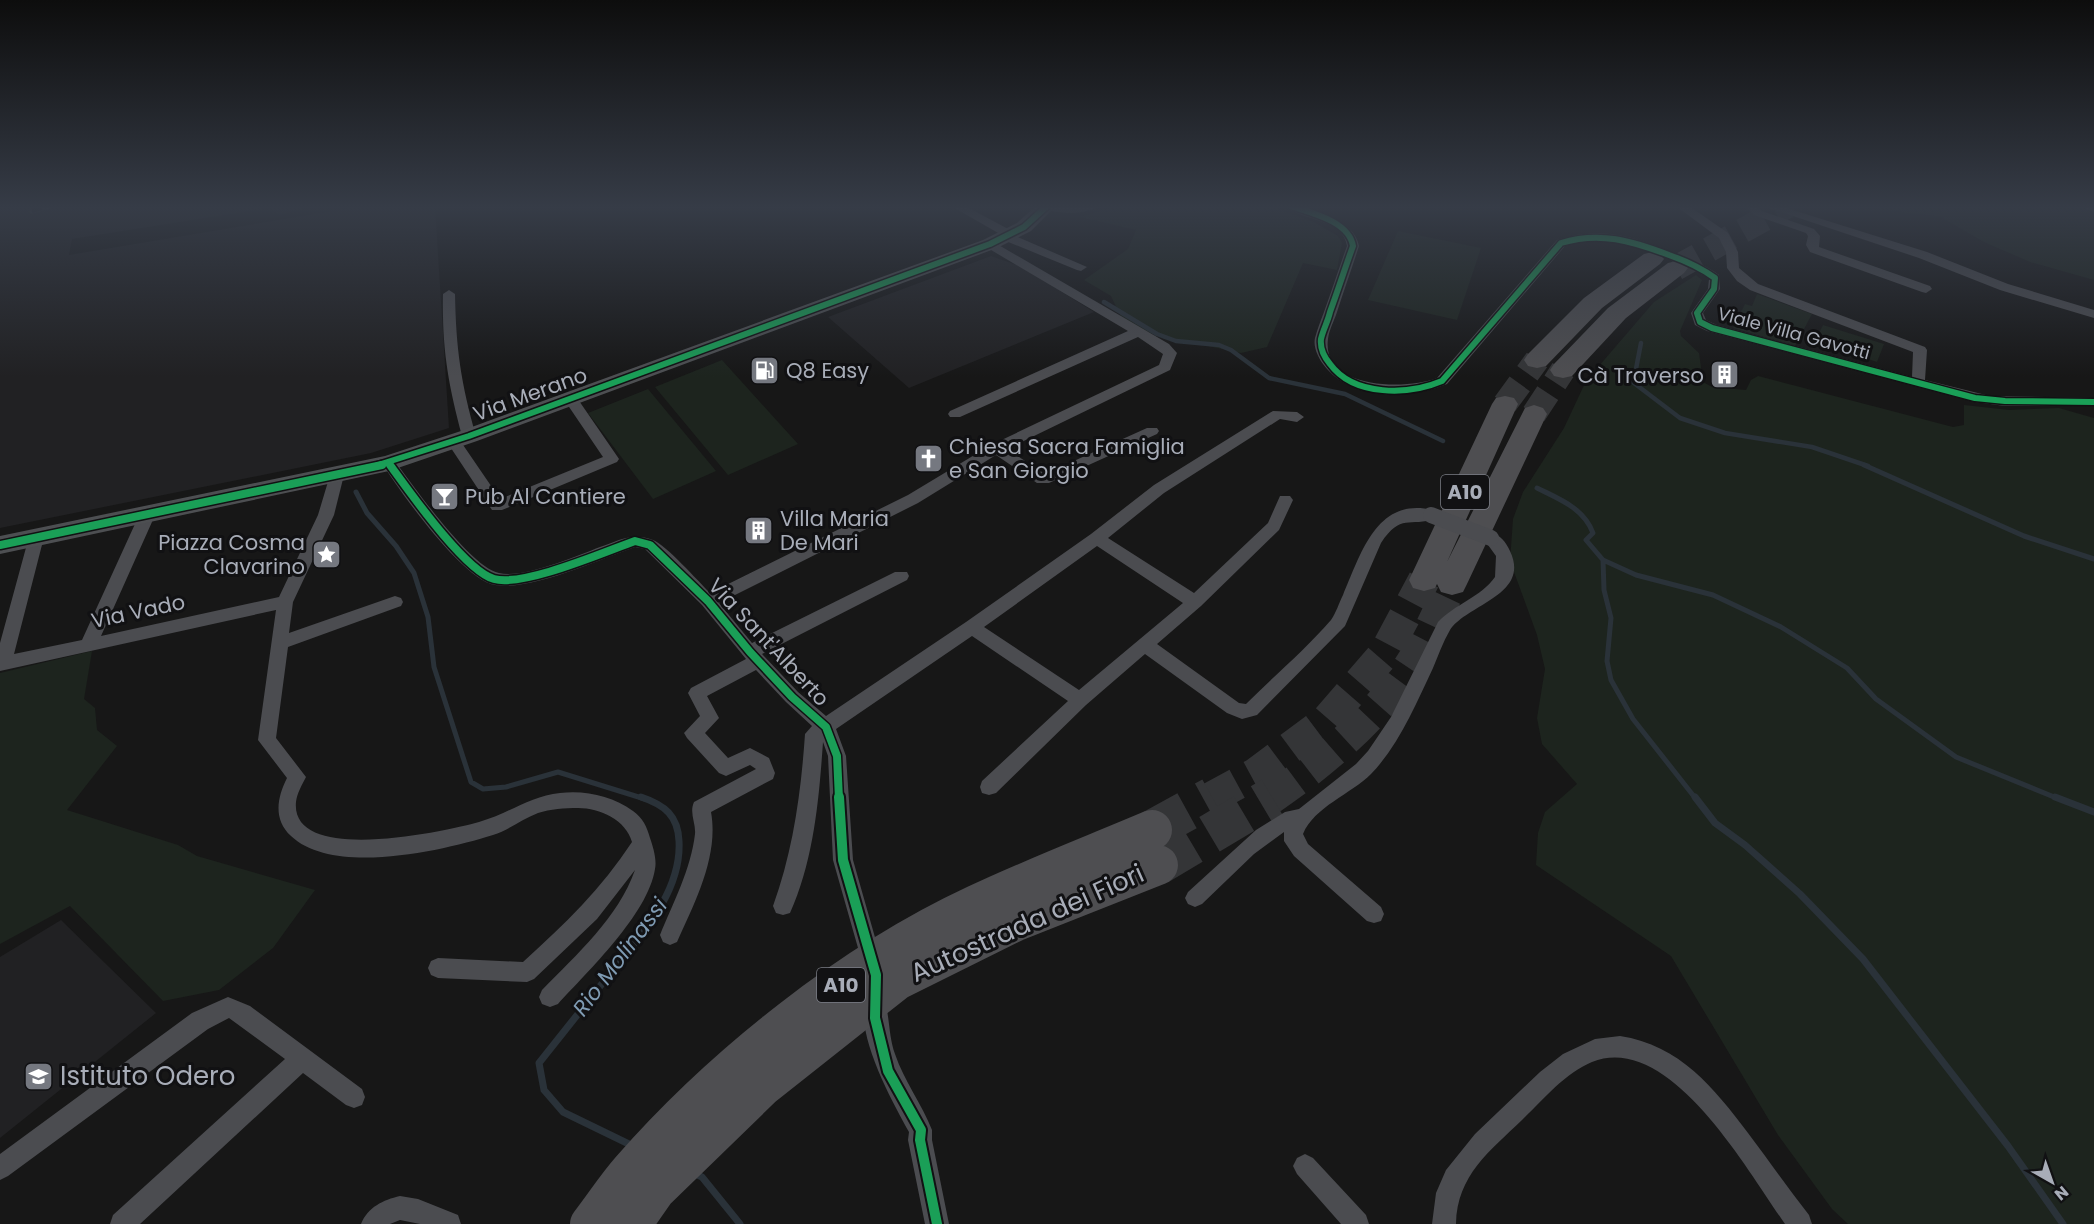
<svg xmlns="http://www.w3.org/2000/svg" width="2094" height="1224" font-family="Poppins,sans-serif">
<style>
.built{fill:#212123}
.green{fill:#1d241e}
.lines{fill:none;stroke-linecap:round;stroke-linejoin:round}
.stream-far2{stroke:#2a3239;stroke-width:4.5}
.stream-far1{stroke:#2a3239;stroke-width:5}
.stream{stroke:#2a3239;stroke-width:7}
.motorway-tunnel-far2{stroke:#343537;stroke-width:25;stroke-dasharray:25 13;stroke-linecap:butt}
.motorway-tunnel-far1{stroke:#343537;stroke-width:32;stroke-dasharray:32 16;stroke-linecap:butt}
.motorway-tunnel{stroke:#343537;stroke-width:40;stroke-dasharray:40 20;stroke-linecap:butt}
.minor{fill:#4b4c50;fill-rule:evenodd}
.primary{fill:#4d4f52;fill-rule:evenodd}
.motorway{fill:#4e4e51;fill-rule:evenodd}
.rail-casing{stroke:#4b4c4f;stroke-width:5}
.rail{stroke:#111113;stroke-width:4;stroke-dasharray:10;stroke-linecap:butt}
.minor-bridge{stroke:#4b4c50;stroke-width:16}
.motorway-bridge{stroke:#4e4e51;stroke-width:40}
.cycleway-far2-casing{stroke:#111113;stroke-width:9}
.cycleway-far1-casing{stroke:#111113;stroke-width:11}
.cycleway-casing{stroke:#111113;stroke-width:14}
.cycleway-far2{stroke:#1a9f57;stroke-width:6}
.cycleway-far1{stroke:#1a9f57;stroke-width:8}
.cycleway{stroke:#1a9f57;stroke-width:10}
.labels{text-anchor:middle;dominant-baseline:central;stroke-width:6;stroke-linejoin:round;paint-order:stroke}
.far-street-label{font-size:18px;fill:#a8adb8;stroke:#111113}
.shield{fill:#111113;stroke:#7b7e86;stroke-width:1.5}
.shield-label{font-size:20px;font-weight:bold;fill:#a8adb8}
.poi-label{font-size:21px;fill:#a8adb8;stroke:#111113;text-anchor:start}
.street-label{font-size:21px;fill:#a8adb8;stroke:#111113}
.water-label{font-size:22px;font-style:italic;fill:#7f9bb3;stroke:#111113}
.near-street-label{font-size:26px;fill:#a8adb8;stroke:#111113}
.near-poi-label{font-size:26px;fill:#a8adb8;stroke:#111113;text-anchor:start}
</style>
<rect width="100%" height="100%" fill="#171717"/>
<path class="built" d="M0,206H310L280,215L269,208L72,239L69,255L362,206H435L449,428L371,453L0,528Z
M991,256L1022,267L1094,312L909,388L828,317Z
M61,920L156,1013L0,1138V957Z"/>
<path class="green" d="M1117,206H1270L1314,222L1338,236L1342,243L1337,270L1303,263L1267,347L1241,353L1156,335L1135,327L1121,317L1111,296L1084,280L1128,249L1136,230L1080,217Z
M1867,206H2094V280L2030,262L1984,242L1939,216L1906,213Z
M1398,231L1481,248L1457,320L1368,300Z
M1696,275L1702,280L1680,331L1681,336L1699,353L1703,382L1712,387L1746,390L1751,380L1758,376L1953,427L1964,425V405L2009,410L2059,408L2094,418V1224H1848L1832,1209L1778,1135L1671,956L1536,865L1538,833L1545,812L1577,784L1542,744L1537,718L1545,669L1537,635L1510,561L1513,519L1523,492L1564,428L1586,381L1654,302Z
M1757,294L1812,314L1795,346L1733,328L1745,304L1752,306Z
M1823,325L1884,344L1877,362L1815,341Z
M722,360L798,444L728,475L655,387Z
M648,389L716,471L653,499L588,413Z
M92,651L84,699L95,708L97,730L117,746L67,810L178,845L197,856L315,890L273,948L219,990L163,1001L70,906L0,944V673Z"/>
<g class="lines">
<path class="stream-far2" d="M1104,302L1157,334L1176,341L1219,345L1231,350L1269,378L1345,394L1443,441
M1641,343L1635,374L1626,377L1680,418L1725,433L1812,447L1868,466"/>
<path class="stream-far1" d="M1864,465L2024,536L2094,559
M1537,488C1559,499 1584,508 1593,533L1586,540L1603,560L1604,590L1611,618L1607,661L1611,680L1633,719L1696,799
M356,492L367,513L396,546L414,573L428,617L434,667L471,782L483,789L506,787L558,772L645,799
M1603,560L1636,575L1713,595L1781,627L1847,668L1876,699L1956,757L2059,799"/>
<path class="stream" d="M1695,797L1715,823L1745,845L1800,894L1863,959L2008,1146L2063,1224
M2055,797L2094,812
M633,1146L563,1112L544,1090L539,1063C561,1035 583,1008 605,980C636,940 682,895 679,841C678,816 665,805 641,797
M693,1173L702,1177L740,1224"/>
<path class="motorway-tunnel-far2" d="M1676,268L1787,206
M1505,404L1537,360
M1534,414L1563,370"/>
<path class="motorway-tunnel-far1" d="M1209,799L1255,774L1326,721L1385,653L1424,580
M1270,799C1327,760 1381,714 1417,654C1430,632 1440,607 1452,584"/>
<path class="motorway-tunnel" d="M1152,830L1212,797
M1158,865L1272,797"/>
<path class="minor" d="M951,206H965L1012,231L1013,235L1087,267L1081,271L1077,270L1001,239L1000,234Z
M1041,206H1098C1084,216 1058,213 1042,209Z
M1285,206C1308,204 1355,220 1359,246C1352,268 1344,290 1337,312C1334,321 1329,330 1328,339C1321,390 1407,390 1437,378L1557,240C1602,226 1631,236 1674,253C1690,259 1705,265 1719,275L1720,289L1703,313L1706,320L1717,325L1912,377L1913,352L1750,290L1737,281L1727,268L1726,252L1719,238L1676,206H1689L1728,233L1738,252L1739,268L1758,284L1925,347L1927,350L1925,380L1990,396L2094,398V406H2005L1975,402L1707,331L1695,325L1691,313L1708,289L1709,279C1696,270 1681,264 1666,258C1632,245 1602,234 1565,246L1447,384C1408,400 1350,401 1323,364C1318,357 1313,347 1315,338C1317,330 1321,320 1324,312C1332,290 1339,268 1347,246C1343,218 1302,221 1285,206Z
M1745,206H1757L1762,211L1814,229L1820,236L1819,247L1930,286L1932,289L1926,293L1922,292L1810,252L1806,245L1808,236L1806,233L1754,215Z
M1763,206H1780L1927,252L2008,284L2094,310V318L2000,290L1919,258Z
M2079,206H2094V212Z
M990,240L1169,344L1177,353L1170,370L1007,449L1045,474L1147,428H1157L1159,431L1157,434L1049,483H1037L996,455L918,503L719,603L752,643L895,572H907L909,576L907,580L762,654L798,692L826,716L966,622L1091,534L1154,485L1273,411L1297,412L1304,417L1297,422L1280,419L1164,493L1108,538L1194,593L1268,523L1280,496H1290L1293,500L1279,530L1201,606L1157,644L1239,703L1246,704C1274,676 1305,650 1331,620C1336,613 1339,603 1343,595C1361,554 1377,494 1436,511L1439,515L1436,519C1409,527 1401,513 1381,543L1345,626L1257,715L1242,719L1227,713L1145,654L1086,705L996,793L989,795L982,793L980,787L982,781L1068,701L972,636L836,729L846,756L853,860L882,962L879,969L872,972L865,969L862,962L833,860L828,756L823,742C819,799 814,860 790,913L783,915L776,913L773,906C793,851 801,793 805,734L812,726L786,702L756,670L707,696L719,718L705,733L728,758L750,748L769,758L775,773L773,779L711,812C719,856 695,902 677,942L670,945L663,942L660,935C673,903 691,869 695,834C696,823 689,813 694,802L756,769L750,765L726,776L719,773L687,738L684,733L700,716L688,693L691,688L746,659L702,605L645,549L635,547C600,559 532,591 495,585C463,580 400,492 382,463L389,458L394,460C412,484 471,568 499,573C523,579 577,556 600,547C620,540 632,532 653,540C666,545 698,581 710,593L908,495L991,445L1159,365L1163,354L1138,337L960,417H950L948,414L950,411L1128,331L986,247L984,244ZM1097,546L1183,603L1079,690L984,627Z
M449,290L455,294C456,349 461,383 476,436L469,441L462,436C448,383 442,349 443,294Z
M570,394L575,395L617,456L619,459L617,462L502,510H492L447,442L449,439H459L500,499L603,457L563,398Z
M337,470L344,475L334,515L293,602L289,633L395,596L401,598L403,602L401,606L288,647L276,738L306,777C302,785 297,793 296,802C290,866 447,831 479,822C508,814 530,796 560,793C586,790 612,796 633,811C643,818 647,827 650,838C653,847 657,859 655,869C648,914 588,971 558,1004L550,1007L542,1004L539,997L542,990C577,954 618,918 635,870L597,919L534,979L527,982L438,978L431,975L428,968L431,961L438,958L523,962C564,925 602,888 632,842C626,820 600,808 578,808C565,808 550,809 538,813C522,819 509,830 493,835C442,851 333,876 291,836C273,819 277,798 287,778L258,740L276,610L0,671V643L30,533H42L44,537L14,654L82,640L140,513L143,509H153L156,513L101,636L279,597L318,515L330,475Z
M1491,532C1500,535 1506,542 1510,551C1531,595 1467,604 1450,630C1443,642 1438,656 1433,668C1416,704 1399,745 1371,774C1351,794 1314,807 1303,834L1308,844L1381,907L1384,914L1381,921L1374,923L1367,921L1294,856L1284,841V832L1254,854L1202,904L1195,907L1188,904L1185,898L1188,892L1256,830L1285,812L1299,809L1356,764L1368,751L1391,717L1438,622C1455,604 1481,597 1495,577L1496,556L1483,538L1485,534Z
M875,992L883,995C890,1013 888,1035 895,1054C904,1081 922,1104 932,1130V1140L949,1224H925L908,1140L909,1132C892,1101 852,1030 867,995Z
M228,997L250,1006L362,1089L365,1097L362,1105L354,1108L346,1105L303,1073L140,1224H110L113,1215L285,1059L229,1018L208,1029L8,1176L0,1180V1154L192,1013Z
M1620,1036C1680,1045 1714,1088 1748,1133C1769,1161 1788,1188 1809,1215L1812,1224H1785C1748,1172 1670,1031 1592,1062C1565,1073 1543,1100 1522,1120C1490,1151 1457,1175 1456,1224H1432L1436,1193L1446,1170L1475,1134L1540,1072L1563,1054L1595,1039Z
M1305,1154L1313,1158L1366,1215L1369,1224H1341L1297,1174L1293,1166L1297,1158Z
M400,1196L418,1199L458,1215L461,1224H420L400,1220L390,1224H361C368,1207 383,1200 400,1196Z"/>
<path class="primary" d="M1036,206H1056L1031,231L997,248L477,441L389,471L0,554V536L385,456L461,431L983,240L1017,223Z"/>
<path class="motorway" d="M1652,252L1660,254L1664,259L1660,264L1602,308L1546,366L1537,368L1528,366L1524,360L1528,354L1584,298L1644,254Z
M1676,261L1684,263L1688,268L1684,273L1626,318L1572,376L1563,378L1554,376L1550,370L1554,364L1608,308L1668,263Z
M1505,396L1514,398L1518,404L1447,562L1525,408L1534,405L1543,408L1547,414L1467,584L1463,592L1452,595L1441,592L1437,584L1435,588L1424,591L1413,588L1409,580L1492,404L1496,398Z"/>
<defs>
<path id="rail" d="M32,211L49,206"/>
</defs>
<use href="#rail" class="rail-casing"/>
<use href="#rail" class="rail"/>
<path class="minor-bridge" d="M1431,515L1491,538"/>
<path class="motorway-bridge" d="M590,1224C604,1206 616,1187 631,1170C722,1066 851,963 976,905C1033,878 1093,855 1152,830
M632,1224L655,1191L763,1086L897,980L1014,922L1158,865"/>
<defs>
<path id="cycleway-far2" d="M1291,206C1311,213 1349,221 1353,246C1345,268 1338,290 1330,312C1328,321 1323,330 1321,339C1320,348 1324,357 1330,364C1354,397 1409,395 1442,381L1561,243C1600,231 1632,241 1669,255C1686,261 1701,268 1715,278L1714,289L1697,313L1700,322L1712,328L1975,398L2005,401L2094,402
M389,463L391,466
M375,466L469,436L990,244L1024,227L1047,206"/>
<path id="cycleway-far1" d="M390,465C409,491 465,571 494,579C524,587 604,552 635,541L650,545L708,601L750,652L792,697L826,727L837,756L839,799
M0,545L382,465"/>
<path id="cycleway" d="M839,797L843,860L876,975L875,1018L888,1071L921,1130L920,1140L937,1224"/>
</defs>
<use href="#cycleway-far2" class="cycleway-far2-casing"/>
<use href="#cycleway-far1" class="cycleway-far1-casing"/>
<use href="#cycleway" class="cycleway-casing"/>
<use href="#cycleway-far2" class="cycleway-far2"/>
<use href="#cycleway-far1" class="cycleway-far1"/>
<use href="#cycleway" class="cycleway"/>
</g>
<linearGradient id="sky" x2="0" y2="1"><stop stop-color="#0d0d0d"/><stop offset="0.55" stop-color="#363c47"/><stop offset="1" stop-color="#363c47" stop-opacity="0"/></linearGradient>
<rect width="2094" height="377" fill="url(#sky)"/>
<defs>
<symbol id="fuel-square" viewBox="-11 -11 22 22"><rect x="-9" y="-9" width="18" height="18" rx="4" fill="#757880" stroke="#111113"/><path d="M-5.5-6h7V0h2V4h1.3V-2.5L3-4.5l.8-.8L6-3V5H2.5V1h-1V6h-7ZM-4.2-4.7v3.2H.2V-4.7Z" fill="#fff"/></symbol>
<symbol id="building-square" viewBox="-11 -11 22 22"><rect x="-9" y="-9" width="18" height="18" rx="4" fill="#757880" stroke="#111113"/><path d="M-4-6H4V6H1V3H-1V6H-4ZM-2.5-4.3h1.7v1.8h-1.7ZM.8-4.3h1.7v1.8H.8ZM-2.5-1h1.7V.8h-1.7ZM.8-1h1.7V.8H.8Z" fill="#fff"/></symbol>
<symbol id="church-square" viewBox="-11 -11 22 22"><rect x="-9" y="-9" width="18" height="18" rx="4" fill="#757880" stroke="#111113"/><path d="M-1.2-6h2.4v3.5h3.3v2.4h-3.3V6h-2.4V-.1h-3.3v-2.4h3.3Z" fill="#fff"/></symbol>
<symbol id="bar-square" viewBox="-11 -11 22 22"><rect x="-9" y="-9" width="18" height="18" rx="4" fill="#757880" stroke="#111113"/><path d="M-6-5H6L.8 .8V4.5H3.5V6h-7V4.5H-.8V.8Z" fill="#fff"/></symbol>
<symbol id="sight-square" viewBox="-11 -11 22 22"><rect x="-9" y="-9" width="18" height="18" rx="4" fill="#757880" stroke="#111113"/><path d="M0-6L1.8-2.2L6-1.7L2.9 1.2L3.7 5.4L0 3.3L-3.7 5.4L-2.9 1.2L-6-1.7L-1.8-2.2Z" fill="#fff"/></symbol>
<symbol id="school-square" viewBox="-11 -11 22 22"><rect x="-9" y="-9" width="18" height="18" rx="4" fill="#757880" stroke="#111113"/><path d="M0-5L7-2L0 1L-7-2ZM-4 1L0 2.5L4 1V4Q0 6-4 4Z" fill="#fff"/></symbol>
</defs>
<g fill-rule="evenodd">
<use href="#fuel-square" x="748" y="354" width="33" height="33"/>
<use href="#building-square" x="1708" y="358" width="33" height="33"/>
<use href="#church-square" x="912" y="442" width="33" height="33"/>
<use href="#bar-square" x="428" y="480" width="33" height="33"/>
<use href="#building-square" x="742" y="514" width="33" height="33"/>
<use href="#sight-square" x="310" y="538" width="33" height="33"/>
<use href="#school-square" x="22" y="1060" width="33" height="33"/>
</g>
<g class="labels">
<g class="far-street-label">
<text transform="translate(1794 333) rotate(15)">Viale Villa Gavotti</text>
</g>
<g class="shield">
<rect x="1441" y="475" width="48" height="34" rx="4.5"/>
<rect x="817" y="968" width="48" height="34" rx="4.5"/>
</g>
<g class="shield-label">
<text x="1465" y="492">A10</text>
<text x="841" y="985">A10</text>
</g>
<g class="poi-label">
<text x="786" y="370">Q8 Easy</text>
<text x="1704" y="375" text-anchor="end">Cà Traverso</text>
<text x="949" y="446">Chiesa Sacra Famiglia<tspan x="949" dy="24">e San Giorgio</tspan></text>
<text x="465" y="496">Pub Al Cantiere</text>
<text x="780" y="518">Villa Maria<tspan x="780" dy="24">De Mari</tspan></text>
<text x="305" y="542" text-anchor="end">Piazza Cosma<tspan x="305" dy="24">Clavarino</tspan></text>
</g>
<g class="street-label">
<text transform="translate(530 394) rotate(-20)">Via Merano</text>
<text transform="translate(138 611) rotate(-12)">Via Vado</text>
<text transform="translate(769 642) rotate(47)">Via Sant'Alberto</text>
</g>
<g class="water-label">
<text transform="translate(620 957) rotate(-53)">Rio Molinassi</text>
</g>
<g class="near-street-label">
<text transform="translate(1027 923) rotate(-24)">Autostrada dei Fiori</text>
</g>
<g class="near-poi-label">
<text x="60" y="1076">Istituto Odero</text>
</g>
</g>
<g transform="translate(2052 1182) rotate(140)" stroke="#111113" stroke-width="4.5" paint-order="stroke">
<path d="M0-4.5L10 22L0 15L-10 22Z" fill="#a8adb8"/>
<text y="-9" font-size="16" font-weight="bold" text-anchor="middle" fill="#a8adb8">N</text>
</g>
</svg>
